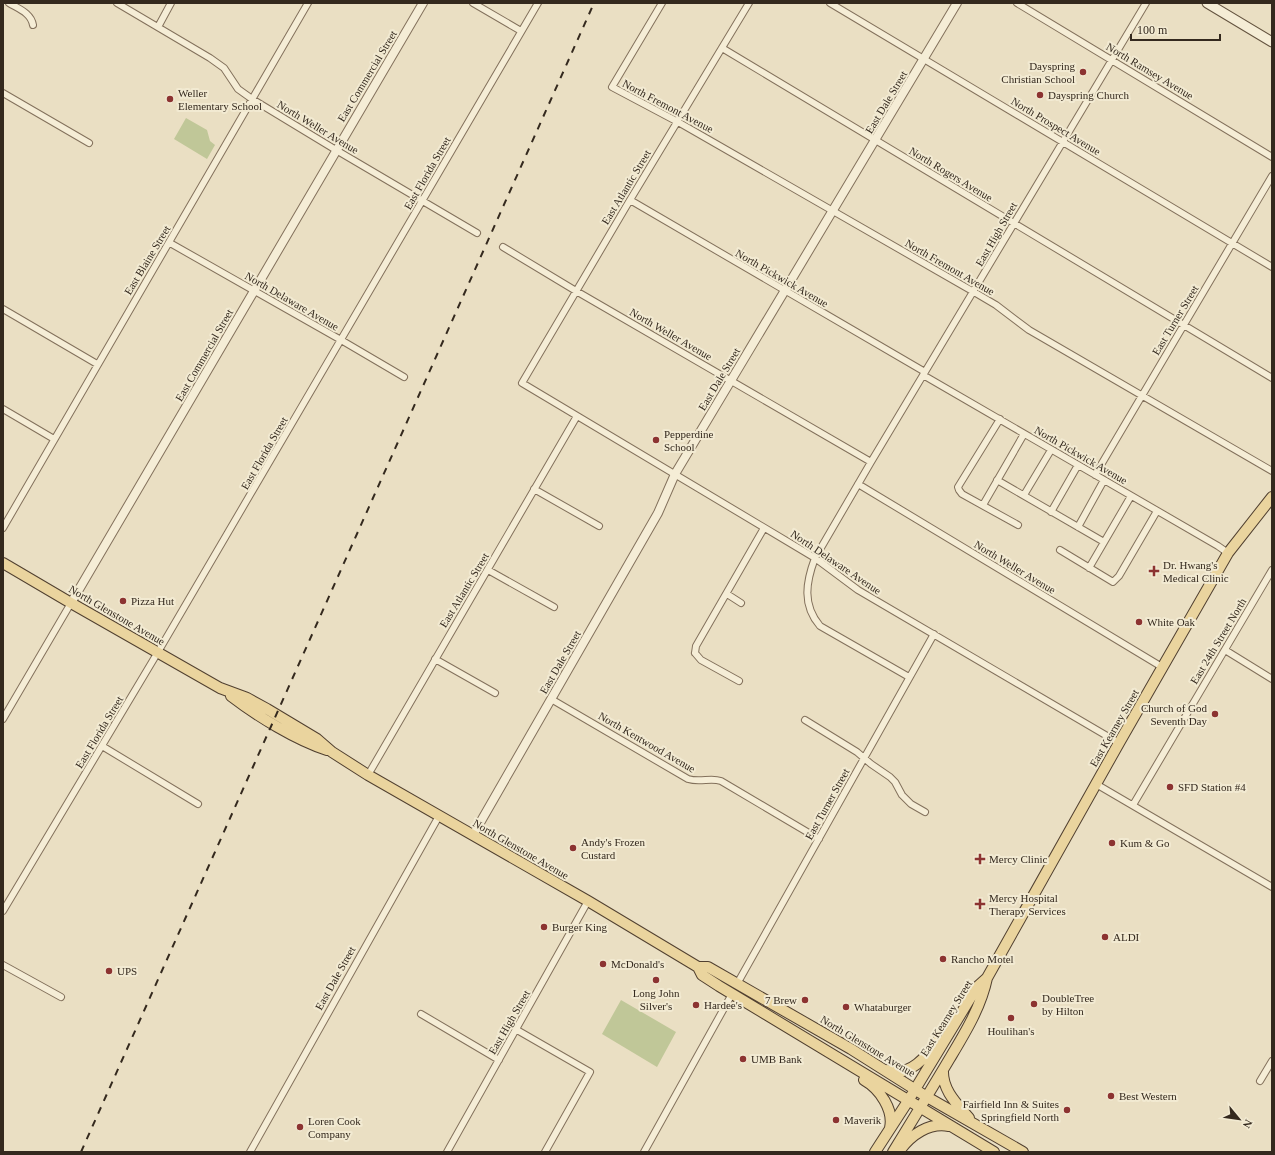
<svg xmlns="http://www.w3.org/2000/svg" width="1275" height="1155" font-family="'Times New Roman',serif">
<style>
.green{fill:#c0c798}
.lines{fill:none;stroke-linecap:round;stroke-linejoin:round}
.minor-casing{stroke:#83715c;stroke-width:8}
.tertiary-casing{stroke:#83715c;stroke-width:10}
.secondary-casing{stroke:#64533f;stroke-width:11}
.primary-casing{stroke:#514030;stroke-width:12}
.minor{stroke:#f5edd6;stroke-width:6}
.tertiary{stroke:#f5edd6;stroke-width:8}
.secondary{stroke:#f5edd6;stroke-width:9}
.primary{stroke:#ead49e;stroke-width:10}
.rail{stroke:#34291e;stroke-width:2;stroke-dasharray:7 7;stroke-linecap:butt}
.poi-dot{fill:#8c3331;stroke:#f2ead2;stroke-width:1.5}
.labels{text-anchor:middle;dominant-baseline:central;stroke-width:4;stroke-linejoin:round;paint-order:stroke}
.poi-label{font-size:11px;fill:#34291e;stroke:#f2ead2;text-anchor:start}
.street-label{font-size:11px;fill:#34291e;stroke:#f2ead2}
</style>
<rect width="100%" height="100%" fill="#eadfc3"/>
<path class="green" d="M186,118L207,130L210,141L215,145L207,159L174,139Z
M621,1000L676,1032L657,1067L602,1034Z"/>
<g class="lines">
<defs>
<path id="minor" d="M9,3C19,9 31,13 33,25
M117,3L210,58L224,68L238,89L252,99L336,150L477,233
M473,3L521,31
M662,3L612,87L678,122L974,292L996,305L1029,330L1272,471
M749,3L630,200L522,383L815,558L858,590L1119,743
M830,3L1272,267
M1017,3L1272,157
M158,27L171,3
M722,48L1272,378
M3,93L89,143
M630,200L925,372
M170,243L341,340L404,377
M503,247L576,291L871,462
M3,309L97,364
M923,375L1218,546L1228,553
M3,409L54,439
M1000,419L958,487L959,490L962,494L1018,525
M1095,475L1272,176
M997,480L1104,542
M858,484L1162,667
M534,489L599,526
M1024,495L1051,450
M983,505L1024,434
M1051,512L1078,465
M1078,527L1104,480
M3,528L308,3
M1060,550L1113,582L1119,576L1157,511
M1089,568L1131,496
M488,570L554,607
M727,594L741,603
M1225,650L1272,679
M695,653L696,646L764,528
M695,653L701,660L739,681
M435,659L495,693
M909,677L820,626C802,605 806,582 815,558L871,462L1146,3
M551,699L688,779C701,783 710,777 721,781L819,839
M3,719L71,603
M805,720L857,752L871,764L890,777L895,782L902,795L911,804L925,812
M102,746L198,804
M368,775L577,416
M1096,784L1272,887
M1133,805L1272,570
M3,911L158,652L538,3
M3,965L61,997
M737,984L934,634
M421,1014L499,1060
M517,1030L590,1072L545,1152
M1260,1081L1272,1061
M250,1152L439,816
M447,1152L588,901
M644,1152L732,994"/>
<path id="tertiary" d="M71,603L423,3
M473,835L658,513L675,474L957,3"/>
<path id="secondary" d="M1207,3L1272,42"/>
<path id="primary" d="M3,563L71,603L220,688L247,698L267,709L317,739L332,752L368,775L588,901L698,967H708L851,1049L927,1097L1023,1152
M231,696C257,716 296,740 327,750
M698,967L702,975L719,986L994,1152
M887,1070C910,1078 927,1056 938,1040
M943,1070C942,1090 957,1104 969,1118
M864,1080C880,1089 894,1110 890,1128
M900,1150C911,1135 929,1122 949,1126
M875,1152L908,1101L977,987L987,978
M893,1152C912,1121 931,1090 950,1058C965,1033 981,1007 987,978L1119,743L1228,553L1272,497"/>
</defs>
<use href="#minor" class="minor-casing"/>
<use href="#tertiary" class="tertiary-casing"/>
<use href="#secondary" class="secondary-casing"/>
<use href="#primary" class="primary-casing"/>
<use href="#minor" class="minor"/>
<use href="#tertiary" class="tertiary"/>
<use href="#secondary" class="secondary"/>
<use href="#primary" class="primary"/>
<path class="rail" d="M81,1152L594,3"/>
</g>
<g class="poi-dot">
<circle cx="1083" cy="72" r="4"/>
<circle cx="1040" cy="95" r="4"/>
<circle cx="170" cy="99" r="4"/>
<circle cx="656" cy="440" r="4"/>
<path d="M1152 565h4v4h4v4h-4v4h-4v-4h-4v-4h4z"/>
<circle cx="123" cy="601" r="4"/>
<circle cx="1139" cy="622" r="4"/>
<circle cx="1215" cy="714" r="4"/>
<circle cx="1170" cy="787" r="4"/>
<circle cx="1112" cy="843" r="4"/>
<circle cx="573" cy="848" r="4"/>
<path d="M978 853h4v4h4v4h-4v4h-4v-4h-4v-4h4z"/>
<path d="M978 898h4v4h4v4h-4v4h-4v-4h-4v-4h4z"/>
<circle cx="544" cy="927" r="4"/>
<circle cx="1105" cy="937" r="4"/>
<circle cx="943" cy="959" r="4"/>
<circle cx="603" cy="964" r="4"/>
<circle cx="109" cy="971" r="4"/>
<circle cx="656" cy="980" r="4"/>
<circle cx="805" cy="1000" r="4"/>
<circle cx="1034" cy="1004" r="4"/>
<circle cx="696" cy="1005" r="4"/>
<circle cx="846" cy="1007" r="4"/>
<circle cx="1011" cy="1018" r="4"/>
<circle cx="743" cy="1059" r="4"/>
<circle cx="1111" cy="1096" r="4"/>
<circle cx="1067" cy="1110" r="4"/>
<circle cx="836" cy="1120" r="4"/>
<circle cx="300" cy="1127" r="4"/>
</g>
<g class="labels">
<g class="poi-label">
<text x="1075" y="66" text-anchor="end">Dayspring<tspan x="1075" dy="13">Christian School</tspan></text>
<text x="178" y="93">Weller<tspan x="178" dy="13">Elementary School</tspan></text>
<text x="1048" y="95">Dayspring Church</text>
<text x="664" y="434">Pepperdine<tspan x="664" dy="13">School</tspan></text>
<text x="1163" y="565">Dr. Hwang's<tspan x="1163" dy="13">Medical Clinic</tspan></text>
<text x="131" y="601">Pizza Hut</text>
<text x="1147" y="622">White Oak</text>
<text x="1207" y="708" text-anchor="end">Church of God<tspan x="1207" dy="13">Seventh Day</tspan></text>
<text x="1178" y="787">SFD Station #4</text>
<text x="581" y="842">Andy's Frozen<tspan x="581" dy="13">Custard</tspan></text>
<text x="1120" y="843">Kum &amp; Go</text>
<text x="989" y="859">Mercy Clinic</text>
<text x="989" y="898">Mercy Hospital<tspan x="989" dy="13">Therapy Services</tspan></text>
<text x="552" y="927">Burger King</text>
<text x="1113" y="937">ALDI</text>
<text x="951" y="959">Rancho Motel</text>
<text x="611" y="964">McDonald's</text>
<text x="117" y="971">UPS</text>
<text x="656" y="993" text-anchor="middle">Long John<tspan x="656" dy="13">Silver's</tspan></text>
<text x="1042" y="998">DoubleTree<tspan x="1042" dy="13">by Hilton</tspan></text>
<text x="797" y="1000" text-anchor="end">7 Brew</text>
<text x="704" y="1005">Hardee's</text>
<text x="854" y="1007">Whataburger</text>
<text x="1011" y="1031" text-anchor="middle">Houlihan's</text>
<text x="751" y="1059">UMB Bank</text>
<text x="1119" y="1096">Best Western</text>
<text x="1059" y="1104" text-anchor="end">Fairfield Inn &amp; Suites<tspan x="1059" dy="13">Springfield North</tspan></text>
<text x="844" y="1120">Maverik</text>
<text x="308" y="1121">Loren Cook<tspan x="308" dy="13">Company</tspan></text>
</g>
<g class="street-label">
<text transform="translate(1150 71) rotate(31)">North Ramsey Avenue</text>
<text transform="translate(367 76) rotate(-59)">East Commercial Street</text>
<text transform="translate(886 102) rotate(-59)">East Dale Street</text>
<text transform="translate(668 106) rotate(28)">North Fremont Avenue</text>
<text transform="translate(1056 126) rotate(31)">North Prospect Avenue</text>
<text transform="translate(318 127) rotate(31)">North Weller Avenue</text>
<text transform="translate(427 173) rotate(-60)">East Florida Street</text>
<text transform="translate(951 174) rotate(31)">North Rogers Avenue</text>
<text transform="translate(626 187) rotate(-59)">East Atlantic Street</text>
<text transform="translate(996 234) rotate(-60)">East High Street</text>
<text transform="translate(147 260) rotate(-59)">East Blaine Street</text>
<text transform="translate(950 267) rotate(30)">North Fremont Avenue</text>
<text transform="translate(782 278) rotate(30)">North Pickwick Avenue</text>
<text transform="translate(292 301) rotate(30)">North Delaware Avenue</text>
<text transform="translate(1175 320) rotate(-59)">East Turner Street</text>
<text transform="translate(671 334) rotate(30)">North Weller Avenue</text>
<text transform="translate(204 355) rotate(-60)">East Commercial Street</text>
<text transform="translate(719 379) rotate(-59)">East Dale Street</text>
<text transform="translate(264 453) rotate(-60)">East Florida Street</text>
<text transform="translate(1081 455) rotate(30)">North Pickwick Avenue</text>
<text transform="translate(836 562) rotate(34)">North Delaware Avenue</text>
<text transform="translate(1015 567) rotate(31)">North Weller Avenue</text>
<text transform="translate(464 590) rotate(-59)">East Atlantic Street</text>
<text transform="translate(117 615) rotate(30)">North Glenstone Avenue</text>
<text transform="translate(1218 641) rotate(-59)">East 24th Street North</text>
<text transform="translate(560 662) rotate(-60)">East Dale Street</text>
<text transform="translate(1114 728) rotate(-60)">East Kearney Street</text>
<text transform="translate(99 732) rotate(-59)">East Florida Street</text>
<text transform="translate(647 742) rotate(30)">North Kentwood Avenue</text>
<text transform="translate(827 804) rotate(-61)">East Turner Street</text>
<text transform="translate(521 849) rotate(30)">North Glenstone Avenue</text>
<text transform="translate(335 978) rotate(-61)">East Dale Street</text>
<text transform="translate(946 1018) rotate(-58)">East Kearney Street</text>
<text transform="translate(509 1022) rotate(-60)">East High Street</text>
<text transform="translate(868 1046) rotate(31)">North Glenstone Avenue</text>
</g>
</g>
<rect width="1275" height="1155" fill="none" stroke="#34291e" stroke-width="8"/>
<g transform="translate(1239 1119) rotate(119)" stroke="#f2ead2" stroke-width="3" paint-order="stroke">
<path d="M0-3L7 15L0 10L-7 15Z" fill="#34291e"/>
<text y="-6" font-size="11" font-weight="bold" text-anchor="middle" fill="#34291e">N</text>
</g>
<path d="M1131 34v6h89v-6" fill="none" stroke="#34291e" stroke-width="2"/>
<text x="1137" y="34" font-size="12" fill="#34291e" stroke="#f2ead2" stroke-width="3" paint-order="stroke">100 m</text>
</svg>
